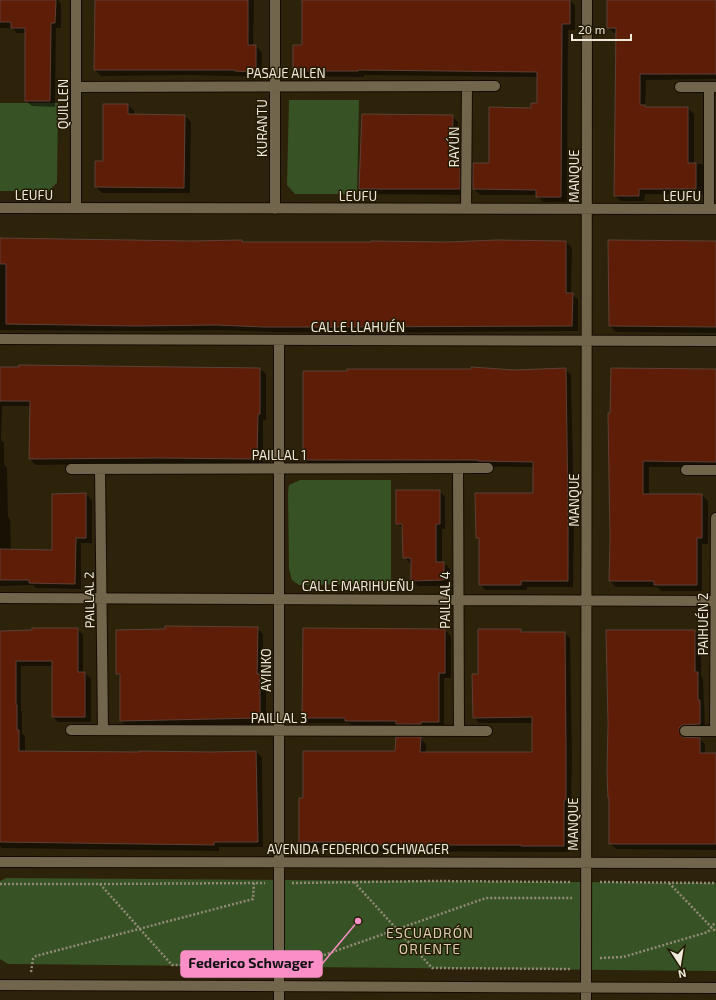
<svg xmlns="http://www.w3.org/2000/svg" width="716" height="1000" font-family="'Exo 2',sans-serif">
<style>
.green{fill:#375224}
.shadow{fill:#0007}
.building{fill:#5e1d07;stroke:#5c4138}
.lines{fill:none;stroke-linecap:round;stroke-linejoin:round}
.minor-casing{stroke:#150c00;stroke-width:12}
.path{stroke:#938b77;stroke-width:2.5;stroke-dasharray:2 2;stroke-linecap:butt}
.minor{stroke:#71654c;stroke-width:10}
.labels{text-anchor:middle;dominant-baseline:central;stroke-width:3;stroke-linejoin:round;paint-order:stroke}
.street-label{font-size:13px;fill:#f0eadb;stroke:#231a03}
.neighbourhood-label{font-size:14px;letter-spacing:1px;fill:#dbceb2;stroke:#231a03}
.leader{fill:none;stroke:#fa8fc7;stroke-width:1.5}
.callout-dot{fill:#fa8fc7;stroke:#231a03;stroke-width:1.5}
.callout{fill:#fa8fc7;stroke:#fa8fc7;stroke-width:1.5}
.callout-label{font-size:14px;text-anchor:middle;font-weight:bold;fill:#111}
</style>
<rect width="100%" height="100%" fill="#2d230b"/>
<path class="green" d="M289,100H359L357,194H295L287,185Z
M0,103H58L57,183L48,191H0Z
M300,480H391V584L299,585L292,580L289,569L288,493L289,485Z
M6,878L716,883V971L8,964L0,959V881Z"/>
<path class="shadow" d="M0,0H58L61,4V28H56L55,107L32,106L26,101V33H17L12,28H0Z
M96,0H254L253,46H256L262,52L261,77L190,75L101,76L95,70Z
M302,0H570L575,5V30H568L567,202H543L537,195H480L474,189L532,109L538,104V77L364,75V77L300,76L294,70L303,46Z
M608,0H716V79L646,80L645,106L647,108H688L694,114V164H702L708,170V195L645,194L644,201H621L615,196L616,33H614L608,27Z
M128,105L134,111V115L185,116L191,122L190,193H102L96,187V162H104Z
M452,116L458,122V164H459L465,170V195L366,194L360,189Z
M0,239L242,243L566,242L572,248L571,294L578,299V331L341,333L271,332L222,330L143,331L0,330Z
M609,241L716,243V333L616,332L610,326Z
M0,368L260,369L266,374V420H263V464L164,463L36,465L30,459L31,406H2L1,440L4,443V464L7,468L8,517L10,519L11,550H53L86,494L92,500V543H81V589L36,588L33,585L0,586Z
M565,369L571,375L574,520L573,587H527V590H485L480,584V541L477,537L534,494V467L310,465L304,459L515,371Z
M716,370V467H649V495H702L708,501V544H702V591H661L657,587H616L610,581L609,414Z
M440,491L445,497V529H442V563H444L450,569V586H418L412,580V563H410L404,557L403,529L397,523Z
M257,628L263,634V678L266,681V724L127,726L121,721V677L117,673Z
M77,629L83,635V673H85L91,679V722H58L53,717V666H21V711L22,712V734L25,736V752L212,753L256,752L262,757L263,847H219V851L2,848L0,846V632Z
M445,630L451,636V678H444V728L352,726L349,723H308L303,717Z
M521,630L524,633H564L570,638L572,757L571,805H570L569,852L353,851L350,848H306L300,842L304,799L420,738L426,744V753H533V723H479L474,717L479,675Z
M607,631L695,632L701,637V676L703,679L705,730L688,731L684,737V738H699L705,744V754H716V850L616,849L610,844V799L608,773Z"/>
<path class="building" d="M0,0H56L55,23H51L50,101H25V28H11V22H0Z
M95,0H248V45H256V72L235,71V70H94Z
M302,0H570V24H562L561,197H536V190L473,189V163H489V107L531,108V103H537V72L358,70V71H293V45H302Z
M607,0H716V74H640V105H645V107H688V163H696V189H639V196H614L616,28H607Z
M103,104H128V114L185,115L184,188L95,187V161H103Z
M362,114L453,115L452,163H460V189H359Z
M0,238L191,241L242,240V242H371V241L447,242L496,240L566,241V293H573L572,326L335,327H264L216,325L136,326L6,324V264H0Z
M608,240L716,241V327L609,326Z
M19,365L260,368V414H258L257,459L157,458L29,459L30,401H0V367H19Z
M471,367L515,370L566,368L568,513V581H521V585H479V538H476L475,493H533V462L478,461V460H303V371H347V369H471Z
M611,368L716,369V462L643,461V494H702V538H697V585H654V581H609L610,538L608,413H610Z
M396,490H440V524H436V562H444V580L411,581V558H403L402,524H396Z
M86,493V538H76L75,584L29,583V580H0V549L52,550V494Z
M165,626L258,627L257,674H260V718L120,721V674H116V630L165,629Z
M32,628H78V672H85V717H52V661H16V705H17V730H19V751L139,752V751L212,752L256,751L258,842H214V845L0,842V631L32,630Z
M303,628L445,629V673H439V722H421V724H396V721H345V718H302Z
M478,629H521V632H565L566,750V800H564V846H521V845H346V842H299V798H303V751H395L396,737H421L420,752H532V717L473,718L472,674H478Z
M606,630H695V672H698V700H700V724L682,725L679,728V731L682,737L700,738V753H716V844H609V798H608L607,773L608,724Z"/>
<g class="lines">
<defs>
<path id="minor" d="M275,0V209
M76,87L495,86
M680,87H716
M0,208L716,209
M76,208V0
M466,209L467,86
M709,209V87
M0,339L716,341
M279,340V1000
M458,468L459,731
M71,469L488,468
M100,469L103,730
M686,470H716
M0,598L716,601
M71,730L487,731
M685,731H716
M715,731L716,518
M0,862L716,863
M0,985L716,988
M586,1000L587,0"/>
</defs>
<use href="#minor" class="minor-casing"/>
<path class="path" d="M354,882L432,968L571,969
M600,882L716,883
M292,883L433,881L571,882
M669,883L716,932
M0,884H100L265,883
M100,884L172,965L257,966L264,963
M292,955H324L486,898H572
M600,958L623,957L708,932L714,924H716
M31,972L33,959L36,956L253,899L254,883"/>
<use href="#minor" class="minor"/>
</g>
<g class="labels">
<g class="street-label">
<text x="286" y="73">PASAJE AILEN</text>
<text transform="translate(63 104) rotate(-90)">QUILLEN</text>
<text transform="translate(262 128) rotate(-90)">KURANTU</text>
<text transform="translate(454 147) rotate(-90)">RAYÚN</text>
<text transform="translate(574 176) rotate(-90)">MANQUE</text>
<text x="34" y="195">LEUFU</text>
<text x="358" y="196">LEUFU</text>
<text x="682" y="196">LEUFU</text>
<text x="358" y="327">CALLE LLAHUÉN</text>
<text x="279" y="455">PAILLAL 1</text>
<text transform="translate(574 500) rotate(-90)">MANQUE</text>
<text x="358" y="586">CALLE MARIHUEÑU</text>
<text transform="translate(89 600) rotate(-91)">PAILLAL 2</text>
<text transform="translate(445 600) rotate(-90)">PAILLAL 4</text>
<text transform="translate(703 624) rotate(-90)">PAIHUÉN 2</text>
<text transform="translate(266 670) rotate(-90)">AYINKO</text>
<text x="279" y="718">PAILLAL 3</text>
<text transform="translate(573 824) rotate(-90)">MANQUE</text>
<text x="358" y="849">AVENIDA FEDERICO SCHWAGER</text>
</g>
<g class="neighbourhood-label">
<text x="430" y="932">ESCUADRÓN<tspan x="430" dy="16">ORIENTE</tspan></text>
</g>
</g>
<path class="leader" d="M358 921L322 964"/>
<circle class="callout-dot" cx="358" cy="921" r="4"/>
<rect class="callout" x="181" y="951" width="141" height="26" rx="4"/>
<g class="callout-label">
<text x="251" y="968">Federico Schwager</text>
</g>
<g transform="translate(680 964) rotate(168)" stroke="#231a03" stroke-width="3" paint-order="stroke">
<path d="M0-3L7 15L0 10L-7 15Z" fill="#f0eadb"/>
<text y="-6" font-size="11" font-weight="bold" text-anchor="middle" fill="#f0eadb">N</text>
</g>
<path d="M572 34v6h59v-6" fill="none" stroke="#f0eadb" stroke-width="2"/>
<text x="578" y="34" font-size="12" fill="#f0eadb" stroke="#231a03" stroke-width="3" paint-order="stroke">20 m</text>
</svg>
